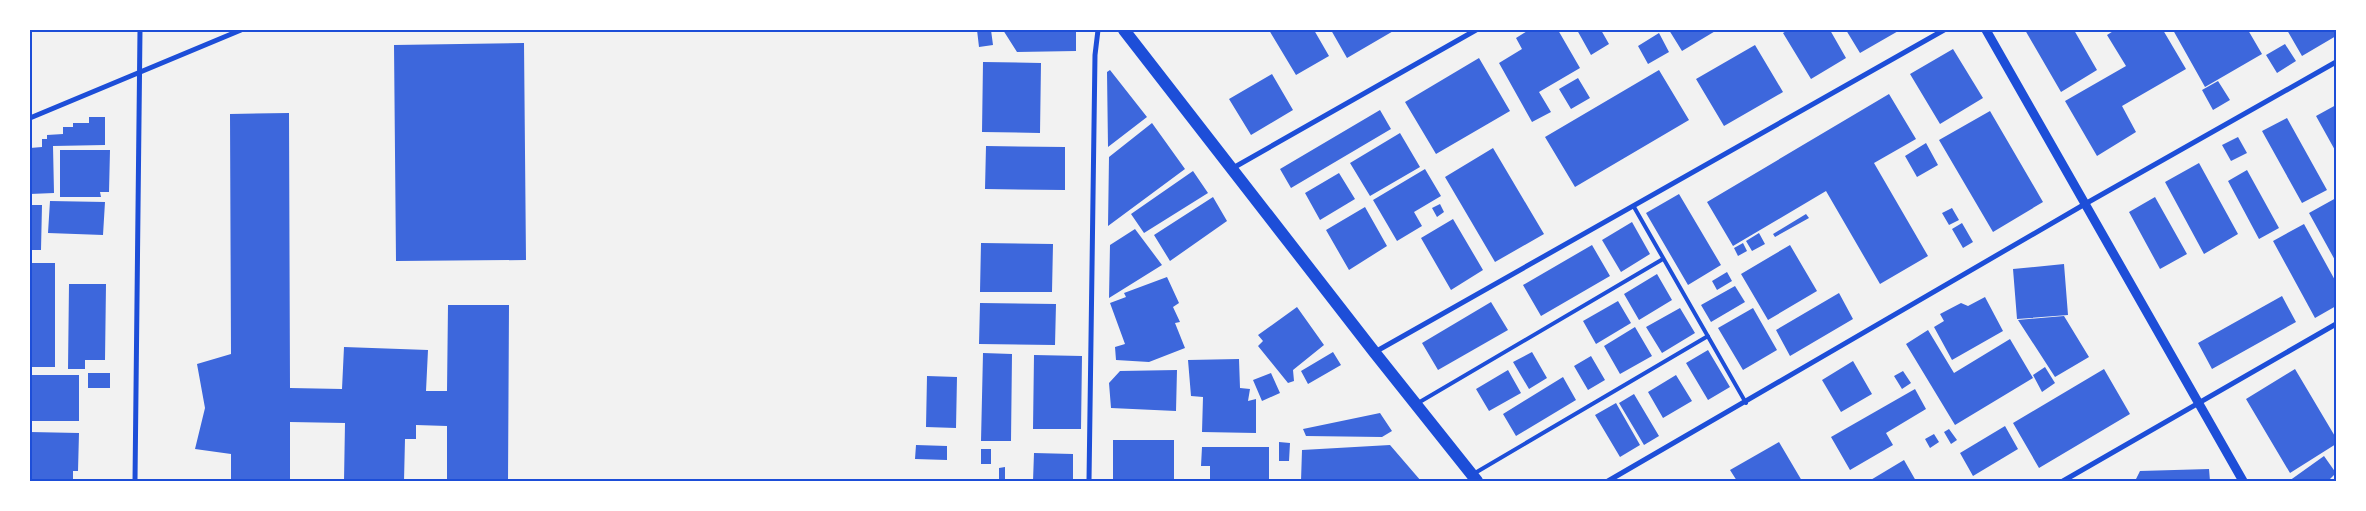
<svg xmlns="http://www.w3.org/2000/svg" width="2366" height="511" font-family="Poppins,sans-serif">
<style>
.building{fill:#3d67dc}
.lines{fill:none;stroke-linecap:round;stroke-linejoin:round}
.service{stroke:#1d4ed8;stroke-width:4}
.minor{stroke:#1d4ed8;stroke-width:5}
.tertiary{stroke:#1d4ed8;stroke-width:9}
.primary{stroke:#1d4ed8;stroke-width:12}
.neatline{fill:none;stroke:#1d4ed8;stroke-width:2}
</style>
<rect width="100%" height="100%" fill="#f2f2f2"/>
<path class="building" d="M977,30H991L993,45L979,47Z
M1003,30H1076V51L1017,52Z
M1269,30H1314L1329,56L1296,75Z
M1331,30H1395L1347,58Z
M1529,30H1558L1580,68L1539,92L1551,112L1532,122L1499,63L1522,49L1516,38Z
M1577,30H1601L1609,44L1591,55Z
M1669,30H1717L1682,51Z
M1788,30H1830L1846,58L1811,79L1783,33Z
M1846,30H1900L1860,53Z
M2025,30H2074L2097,70L2061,92Z
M2115,30H2163L2186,69L2122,106L2136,132L2097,156L2065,101L2126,66L2107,35Z
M2173,30H2248L2262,54L2205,87Z
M2287,30H2336V36L2302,56Z
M1659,33L1669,52L1648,64L1638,46Z
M524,43L526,260L396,261L394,45Z
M2285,44L2296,61L2277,73L2266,55Z
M1755,45L1783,92L1724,126L1696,79Z
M1953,49L1983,98L1940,124L1910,74Z
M1479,58L1510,111L1436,154L1405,102Z
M983,62L1041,63L1040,133L982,132Z
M1110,70L1147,117L1108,147L1107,72Z
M1659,70L1689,120L1575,187L1545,137Z
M1272,74L1293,110L1251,135L1229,99Z
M1578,78L1590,98L1571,109L1559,89Z
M2218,81L2230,100L2213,110L2202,90Z
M1889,94L1916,139L1874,163L1928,256L1880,284L1826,191L1733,246L1707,202Z
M2336,105V152L2316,116Z
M1380,110L1391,129L1291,188L1280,169Z
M1990,111L2043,202L1993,232L1939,140Z
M289,113L290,388L342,389L344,347L428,350L426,391H447L448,305H509L508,481H447V426L416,425V439H405L404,481H344L345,423L290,422V481H231V454L195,449L205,408L197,364L231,354L230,114Z
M89,117H105V145L53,146L54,193L30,194V148L42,147V139H47V135L63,134V127H73V123H89Z
M2287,118L2327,190L2302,203L2262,131Z
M1152,123L1185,169L1108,226L1109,157Z
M1400,133L1420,167L1370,196L1350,163Z
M2238,137L2247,153L2231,161L2222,145Z
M1926,143L1938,165L1917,177L1905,156Z
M986,146L1065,147V190L985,189Z
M1493,148L1544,234L1495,262L1445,177Z
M60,150H110L109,192H100L101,197H60Z
M2199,163L2238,234L2204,254L2165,182Z
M1425,169L1441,196L1414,212L1422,226L1397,241L1373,200Z
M2247,170L2279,228L2259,239L2228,181Z
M1193,171L1208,193L1144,233L1131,214Z
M1339,173L1355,199L1320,220L1305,193Z
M1679,194L1721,265L1688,285L1646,213Z
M1213,197L1227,221L1170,261L1154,235Z
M2155,197L2187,254L2160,269L2129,212Z
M2336,198V262L2309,213Z
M50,201L105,202L103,235L48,233Z
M1440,204L1444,212L1437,217L1432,208Z
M30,205H42L41,250H30Z
M1365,207L1387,246L1349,270L1326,230Z
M1952,208L1959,220L1949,225L1942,213Z
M1806,214L1809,218L1775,237L1773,234Z
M1453,219L1483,270L1451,290L1421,238Z
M1632,222L1650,254L1621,272L1602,240Z
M1962,223L1973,242L1963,248L1952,229Z
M2304,224L2336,282V306L2315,318L2273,241Z
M1135,229L1162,265L1109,298L1110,245Z
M1759,233L1765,244L1752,251L1746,241Z
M981,243L1053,244L1052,292H980Z
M1743,243L1747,251L1738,256L1734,248Z
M1592,245L1610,276L1541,316L1523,285Z
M1790,245L1817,291L1768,320L1741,274Z
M30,263H55V367H30Z
M2064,264L2068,315L2017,319L2013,269Z
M1727,272L1732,281L1717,290L1712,281Z
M1657,274L1672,300L1639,320L1624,294Z
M1167,277L1179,303L1173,307L1180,322L1175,323L1185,348L1149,362L1116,360L1115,347L1125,344L1110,303L1126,297L1124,293Z
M69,284H106L105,360H85V369H68Z
M1735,286L1745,302L1711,322L1701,305Z
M1839,293L1853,319L1790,356L1776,330Z
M2282,296L2296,322L2212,369L2198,343Z
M1985,297L2003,331L1952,360L1934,327L1944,321L1940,314L1961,303L1968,306Z
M1618,301L1631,323L1596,344L1583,321Z
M1491,302L1508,330L1438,370L1422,343Z
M980,303L1056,304L1055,345L979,344Z
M1297,307L1324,345L1293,370L1294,381L1288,383L1258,346L1263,341L1258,335Z
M1680,308L1695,333L1662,353L1646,327Z
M1753,308L1777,350L1743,370L1718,328Z
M2064,316L2089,357L2055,377L2018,320Z
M1635,327L1652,356L1620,374L1604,346Z
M1928,330L1954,373L2010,339L2033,378L1955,425L1906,344Z
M1708,350L1730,387L1708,400L1686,363Z
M1333,352L1341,365L1308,384L1301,371Z
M1532,352L1547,378L1529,389L1513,362Z
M983,353L1012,354L1011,441H981Z
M1034,355L1082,356L1081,429H1033Z
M1591,356L1605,380L1588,390L1574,366Z
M1239,359L1240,388L1250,389L1248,401L1256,399V433L1202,432L1203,397L1191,396L1188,360Z
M1853,361L1872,394L1841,412L1822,380Z
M2045,367L2055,383L2042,392L2033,375Z
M2104,369L2130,414L2039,468L2013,423Z
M2295,369L2336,438V444L2290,473L2246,399Z
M1177,370L1176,411L1111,408L1109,383L1120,371Z
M1508,370L1521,393L1489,411L1476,389Z
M1903,371L1911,383L1902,389L1894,376Z
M88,373H110V388H88Z
M1271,373L1280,393L1262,401L1253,380Z
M30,375H79V421H30Z
M1676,375L1692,401L1663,418L1648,392Z
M927,376L957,377L956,428L926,427Z
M1563,377L1576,400L1516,436L1503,414Z
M1915,389L1926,409L1886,433L1893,445L1850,470L1831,437Z
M1634,394L1659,436L1644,445L1619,403Z
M1616,403L1640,445L1620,457L1595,415Z
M1380,413L1392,431L1382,437L1306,436L1303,429Z
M2005,426L2018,449L1973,476L1960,453Z
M1949,429L1957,440L1951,444L1944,432Z
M30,432L79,433L78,471H73V481H30Z
M1934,434L1939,442L1930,448L1925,439Z
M1113,440H1174V481H1113Z
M1279,442L1290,443L1289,461H1279Z
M1779,442L1802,481H1737L1730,470Z
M916,445L947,446V460L915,459Z
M1390,445L1421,481H1301L1302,450Z
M1202,447H1269V481H1210V466H1201Z
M981,449H991V464H981Z
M1034,453L1073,454V481H1033Z
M2324,456L2336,473L2328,481H2289Z
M1904,460L1916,481H1869Z
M1005,467V481H999V468Z
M2209,469L2210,481H2135L2140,471Z"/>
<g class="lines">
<path class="service" d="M1634,207L1746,403
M1418,403L1663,259
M1475,473L1708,336"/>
<path class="minor" d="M30,118L241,30
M1233,168L1476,30
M1375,352L1944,30
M135,481L140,30
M1089,481L1095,55L1098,30
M1608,481L2085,204L2336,62
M2063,481L2336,324"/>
<path class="tertiary" d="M1986,30L2243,481"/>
<path class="primary" d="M1124,30L1375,353L1477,481"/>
</g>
<rect width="2366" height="511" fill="none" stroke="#ffffff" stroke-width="62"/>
<rect x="31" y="31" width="2304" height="449" class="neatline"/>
</svg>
